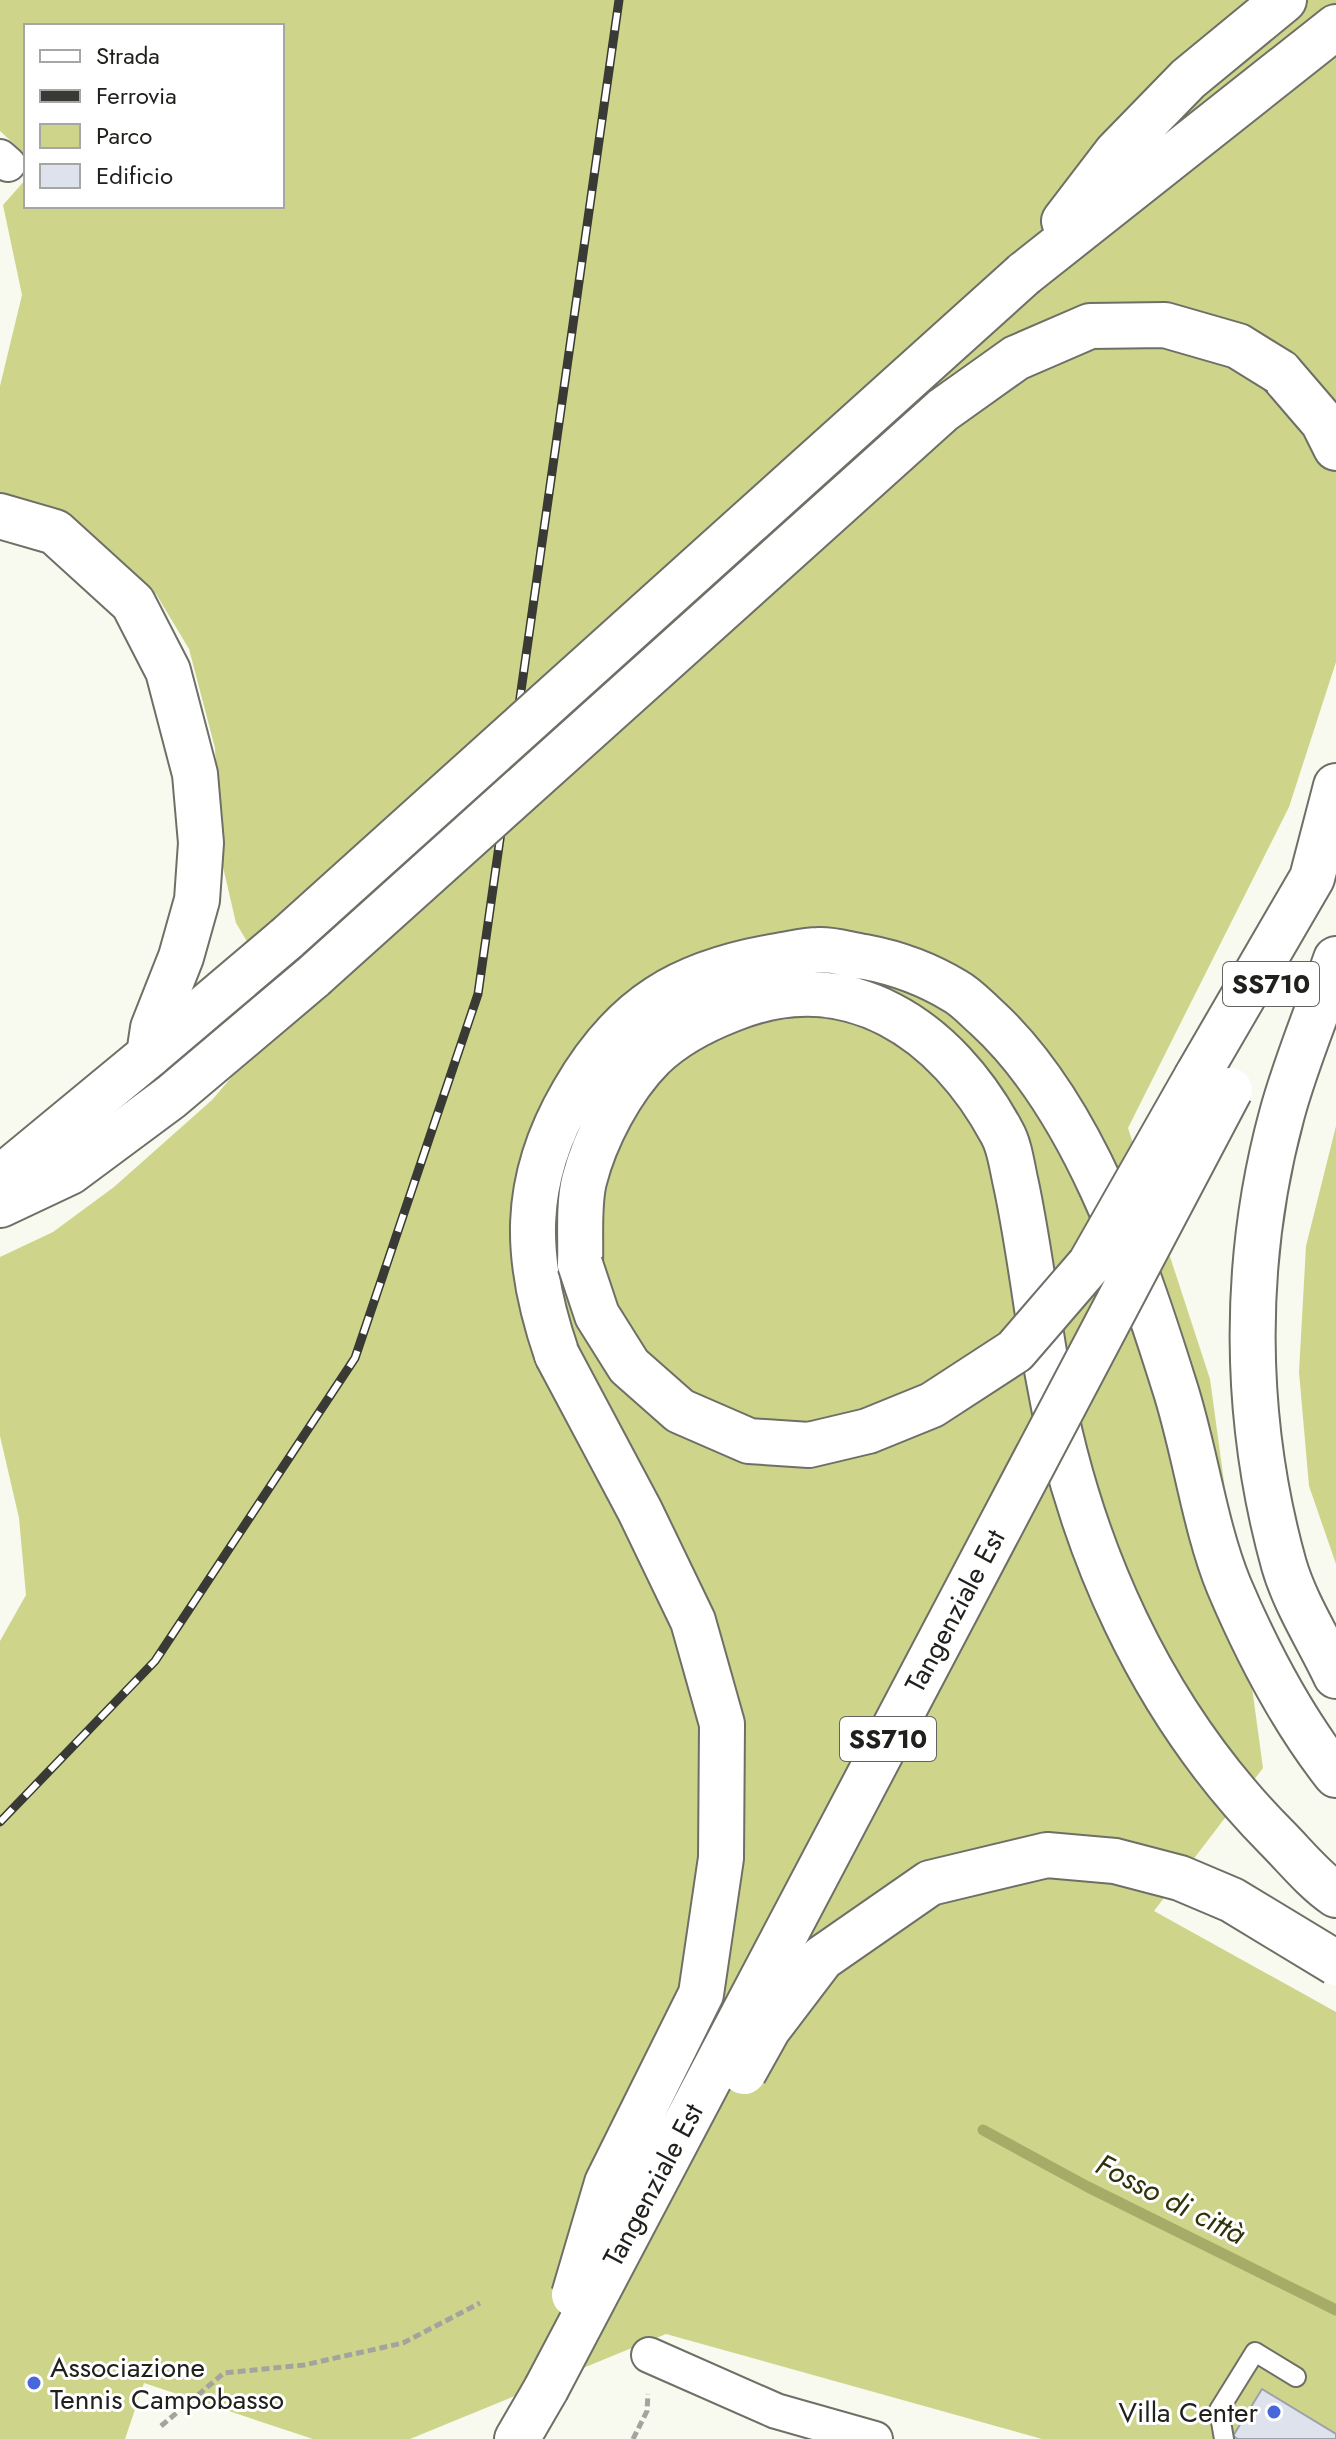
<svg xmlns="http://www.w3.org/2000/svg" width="1336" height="2439" font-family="Jost,sans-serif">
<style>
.green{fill:#ced58b}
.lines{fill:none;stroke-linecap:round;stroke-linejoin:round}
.stream{stroke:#a6ac68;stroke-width:11}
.building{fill:#dee2ec;stroke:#9da1aa;stroke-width:2}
.lane-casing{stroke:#6e6f66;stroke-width:22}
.street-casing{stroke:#6e6f66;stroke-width:38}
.secondary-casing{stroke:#6e6f66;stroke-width:48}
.primary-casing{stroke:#6e6f66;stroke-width:48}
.path{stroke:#a3a49d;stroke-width:5;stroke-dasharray:8 4;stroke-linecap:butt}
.lane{stroke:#fff;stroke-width:18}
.street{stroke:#fff;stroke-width:34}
.secondary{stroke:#fff;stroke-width:44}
.primary{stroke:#fff;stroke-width:44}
.rail-casing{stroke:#393935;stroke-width:9}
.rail{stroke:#fff;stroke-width:6;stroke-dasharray:18;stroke-linecap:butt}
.primary-bridge-casing{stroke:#6e6f66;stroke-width:48;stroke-linecap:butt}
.primary-bridge{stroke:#fff;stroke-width:44}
.poi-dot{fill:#4867da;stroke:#fff;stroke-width:3}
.labels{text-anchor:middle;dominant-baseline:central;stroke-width:6;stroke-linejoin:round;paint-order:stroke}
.shield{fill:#fff;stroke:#636361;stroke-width:2}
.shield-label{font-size:26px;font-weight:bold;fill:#20201d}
.street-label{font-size:28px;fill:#20201d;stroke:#fff}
.poi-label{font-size:28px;fill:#20201d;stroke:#fff;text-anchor:start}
.water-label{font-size:30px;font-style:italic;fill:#303309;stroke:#fff}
</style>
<rect width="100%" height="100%" fill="#f8f9ef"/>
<path class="green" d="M0,0H1336V662L1289,807L1128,1128L1210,1379L1263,1768L1154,1911L1336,2012V2439H1042L666,2334L410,2439H313L144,2383L125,2439H0V1641L26,1595L19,1518L0,1436V1257L53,1232L114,1187L212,1100L259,1045L267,975L236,923L220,854L215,748L189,649L156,594L82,528L0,496V386L22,295L3,205L26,179V206H282V26H26V155L0,131Z
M1336,1126V1564L1309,1486L1299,1372L1306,1246Z"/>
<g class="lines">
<path class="stream" d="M983,2130L1088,2187L1336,2310"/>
</g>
<path class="building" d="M1262,2389L1336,2434V2439H1238L1233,2436Z"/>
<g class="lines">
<defs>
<path id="lane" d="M1224,2439L1219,2410L1255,2352L1296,2377"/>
<path id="street" d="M0,157L8,164
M649,2355L776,2411L875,2439"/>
<path id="secondary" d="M0,516L55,532L133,603L168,671L195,774L201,843L197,900L181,957L153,1028L149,1055L0,1178"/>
<path id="primary" d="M1064,221L1116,153L1188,79L1284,0
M1024,274L1336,27
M1280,372L1323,422L1336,448
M1336,959C1318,1011 1296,1062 1282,1114C1242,1261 1243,1418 1284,1565C1295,1603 1319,1640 1336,1676
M149,1055L287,938
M1197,1076L1312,878L1336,786
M0,1205L70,1172L171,1097L313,977
M580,1264C581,1238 578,1206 584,1181C595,1138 621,1088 653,1056C675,1035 702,1021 730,1010C848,961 947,1030 1002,1133C1010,1147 1012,1167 1016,1184C1029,1245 1036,1308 1047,1370C1077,1545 1151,1711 1276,1837C1295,1856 1314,1880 1336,1895
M557,1355C524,1259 521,1182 573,1093C623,1006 681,972 778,956C791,954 805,950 818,950C833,949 850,955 865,957C897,963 927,974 955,991C966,997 976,1008 986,1017C1083,1106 1135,1261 1174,1385C1195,1449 1204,1525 1229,1586C1257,1652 1292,1719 1336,1775
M517,2439L546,2389"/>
</defs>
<use href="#lane" class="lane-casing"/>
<use href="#street" class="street-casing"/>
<use href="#secondary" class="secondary-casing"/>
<use href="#primary" class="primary-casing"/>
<path class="path" d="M161,2426L224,2373L304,2365L403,2343L480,2303
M633,2439L647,2411L648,2394"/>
<use href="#lane" class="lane"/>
<use href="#street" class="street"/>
<use href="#secondary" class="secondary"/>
<use href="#primary" class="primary"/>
<defs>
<path id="rail" d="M0,1822L155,1661L355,1358L478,994L619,0"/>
</defs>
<use href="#rail" class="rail-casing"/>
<use href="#rail" class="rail"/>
<defs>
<path id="primary-bridge" d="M287,938L1024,274
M313,977L943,410L1016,358L1090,326L1165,325L1238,346L1280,372
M580,1264L597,1315L629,1366L680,1411L749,1441L809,1445L868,1431L932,1405L1015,1351L1090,1264L1197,1076
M557,1355L640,1511L693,1621L722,1724L721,1858L701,1994L607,2183L574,2295
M744,2072L768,2029L822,1958L930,1883L1047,1855L1115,1861L1180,1878L1232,1900L1336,1963
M546,2389L1230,1090"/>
</defs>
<use href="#primary-bridge" class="primary-bridge-casing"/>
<use href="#primary-bridge" class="primary-bridge"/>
</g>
<g class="poi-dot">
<circle cx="34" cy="2383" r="8"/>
<circle cx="1274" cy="2412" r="8"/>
</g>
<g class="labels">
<g class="shield">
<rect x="1223" y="962" width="96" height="44" rx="6"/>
<rect x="840" y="1717" width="96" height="44" rx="6"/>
</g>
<g class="shield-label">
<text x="1271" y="984">SS710</text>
<text x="888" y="1739">SS710</text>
</g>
<g class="street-label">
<text transform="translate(955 1611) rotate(-62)">Tangenziale Est</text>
<text transform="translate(653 2185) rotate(-62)">Tangenziale Est</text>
</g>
<g class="poi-label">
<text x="50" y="2367">Associazione<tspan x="50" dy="32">Tennis Campobasso</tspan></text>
<text x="1258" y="2412" text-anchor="end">Villa Center</text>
</g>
<g class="water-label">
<text transform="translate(1171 2199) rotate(27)">Fosso di città</text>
</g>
</g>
<rect x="24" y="24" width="260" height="184" fill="#ffffff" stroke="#a6a6a5" stroke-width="2"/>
<rect x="40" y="50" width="40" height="12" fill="#ffffff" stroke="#a6a6a5" stroke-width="2"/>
<text x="96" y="64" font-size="24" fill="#20201d">Strada</text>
<rect x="40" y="90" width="40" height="12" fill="#393935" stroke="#a6a6a5" stroke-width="2"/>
<text x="96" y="104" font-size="24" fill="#20201d">Ferrovia</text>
<rect x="40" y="124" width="40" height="24" fill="#ced58b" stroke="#a6a6a5" stroke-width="2"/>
<text x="96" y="144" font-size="24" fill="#20201d">Parco</text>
<rect x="40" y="164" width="40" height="24" fill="#dee2ec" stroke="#a6a6a5" stroke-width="2"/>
<text x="96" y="184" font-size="24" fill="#20201d">Edificio</text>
</svg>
